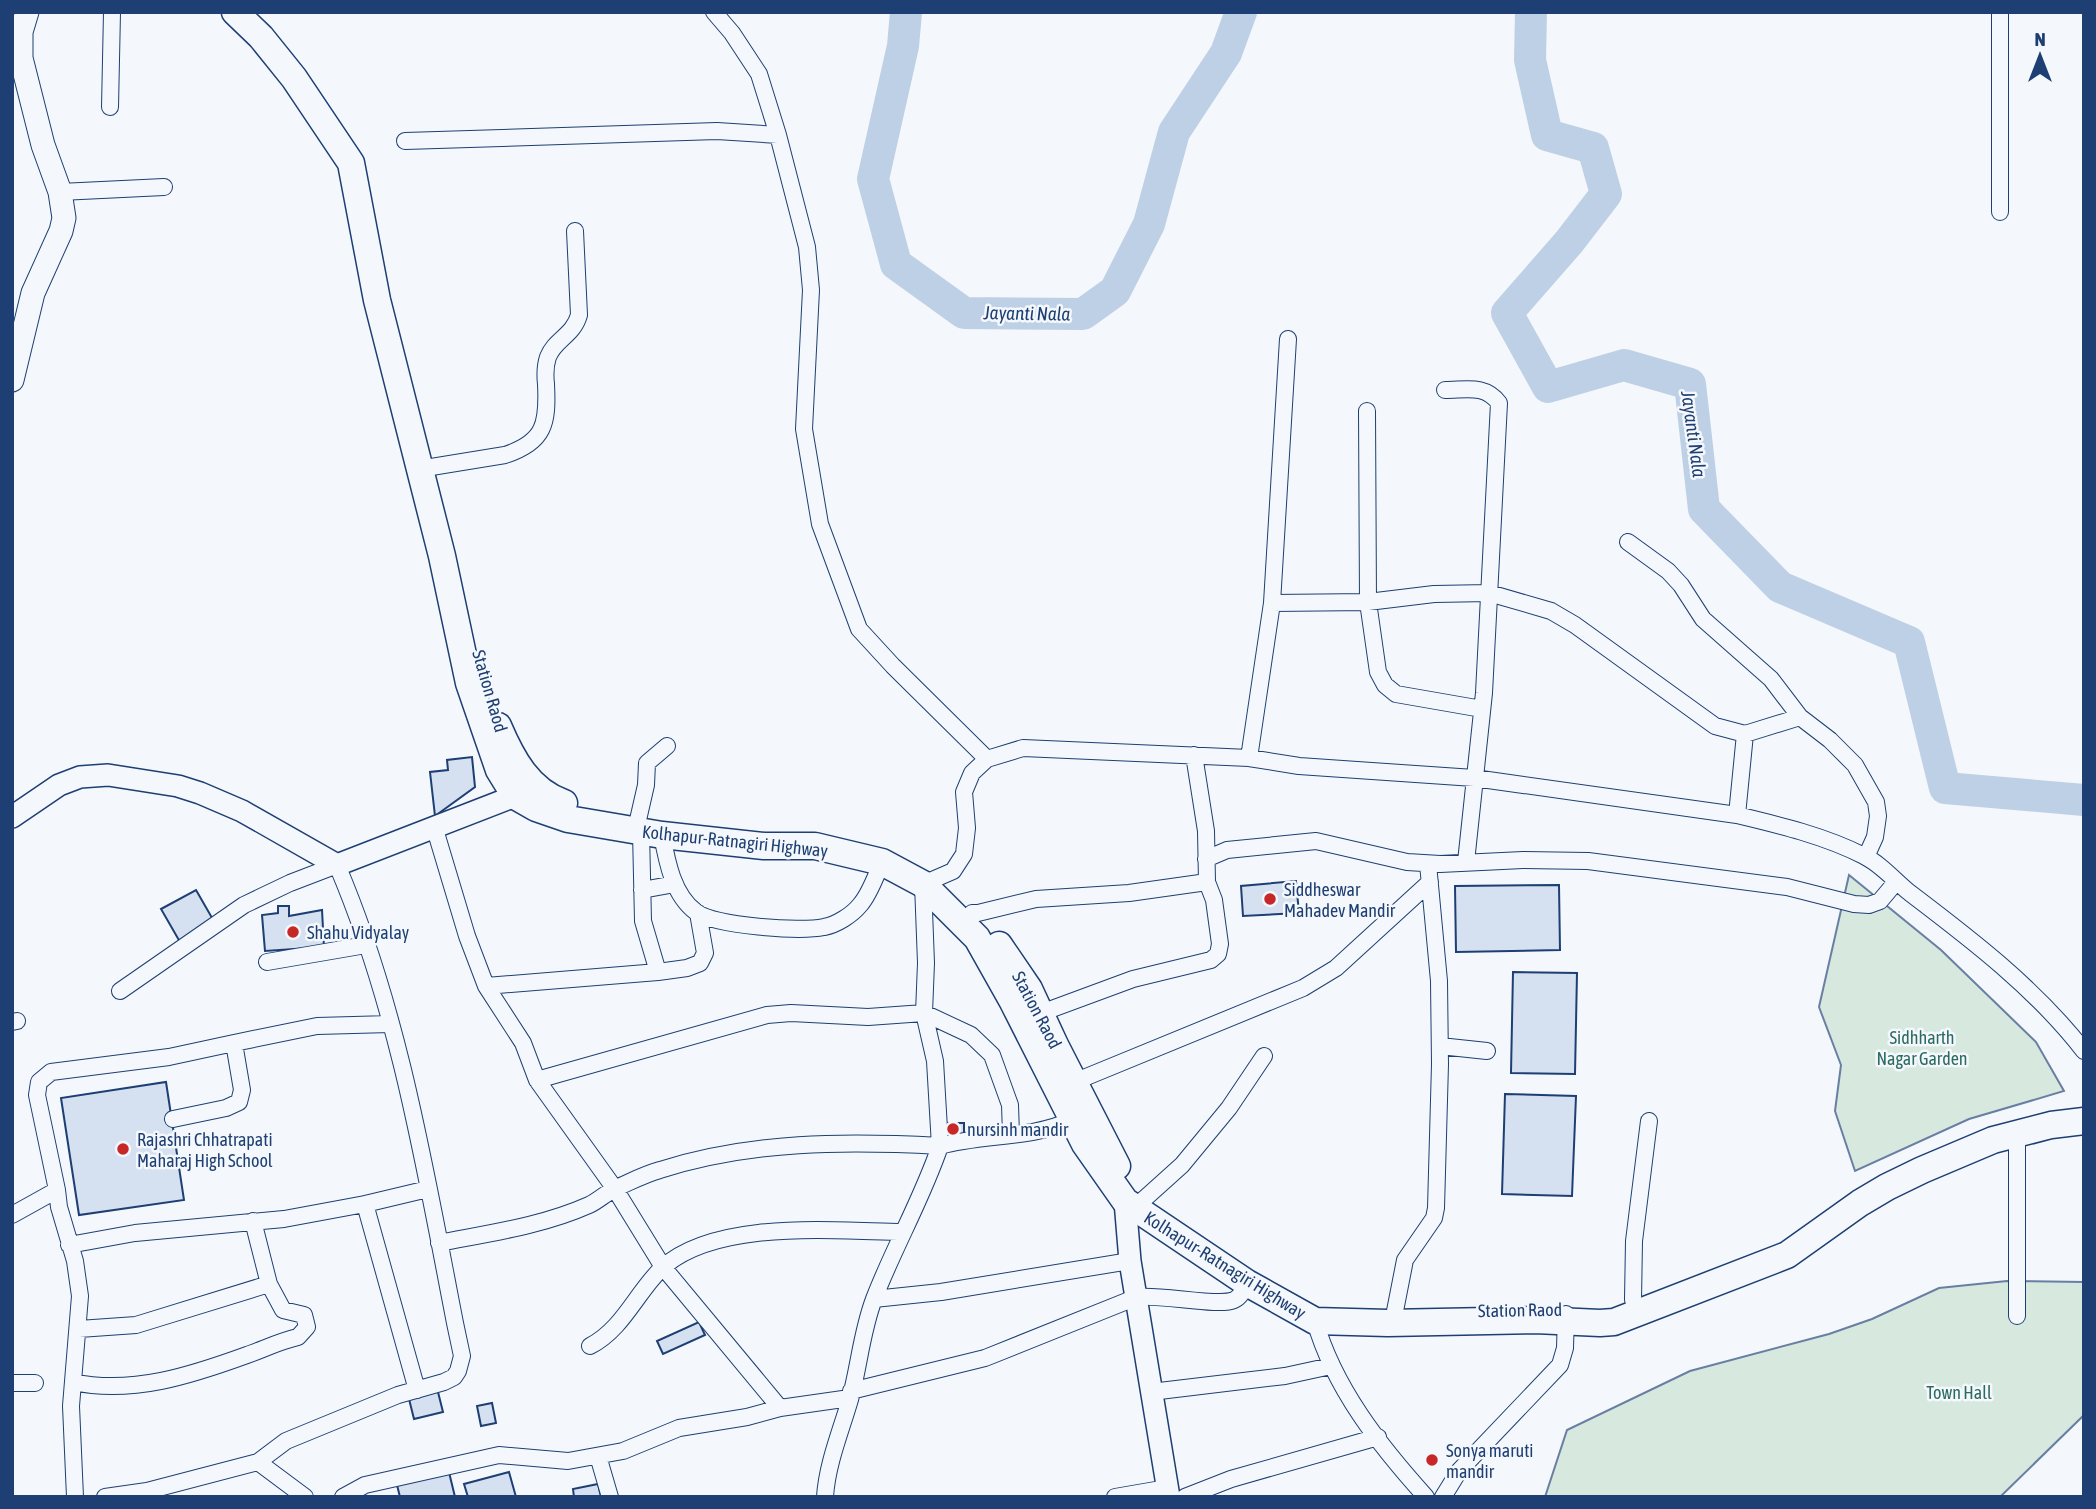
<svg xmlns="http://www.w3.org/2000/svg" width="2096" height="1509" font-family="'Asap Condensed',sans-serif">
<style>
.green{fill:#d7e8df;stroke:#687fa3;stroke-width:2}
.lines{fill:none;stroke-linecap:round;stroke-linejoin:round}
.river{stroke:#bed0e5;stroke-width:32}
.building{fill:#d5e0f0;stroke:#1d3f73;stroke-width:2}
.minor-casing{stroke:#1d3f73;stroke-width:18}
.tertiary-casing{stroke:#1d3f73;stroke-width:24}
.secondary-casing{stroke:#1d3f73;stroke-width:25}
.trunk-casing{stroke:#1d3f73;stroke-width:29}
.minor{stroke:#f4f7fb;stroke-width:16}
.tertiary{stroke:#f4f7fb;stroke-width:21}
.secondary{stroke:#f4f7fb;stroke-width:23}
.trunk{stroke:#f4f7fb;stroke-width:26}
.poi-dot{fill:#c62828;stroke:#f4f7fb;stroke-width:2.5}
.labels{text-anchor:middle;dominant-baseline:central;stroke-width:5;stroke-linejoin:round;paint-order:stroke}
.street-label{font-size:18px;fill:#1d3f73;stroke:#f4f7fb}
.poi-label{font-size:18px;fill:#1d3f73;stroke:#f4f7fb;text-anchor:start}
.park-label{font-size:18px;fill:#2c6c60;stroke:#f4f7fb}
.water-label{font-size:19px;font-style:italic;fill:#1d3f73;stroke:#f4f7fb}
</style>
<rect width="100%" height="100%" fill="#f4f7fb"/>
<path class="green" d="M1849,875L1941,950L2036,1042L2064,1091L1969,1119L1855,1171L1835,1111L1841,1065L1819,1007Z
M2007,1281L2084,1282V1415L2000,1497H1545L1567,1430L1690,1371L1829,1334L1872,1319L1939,1288Z"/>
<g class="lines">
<path class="river" d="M906,12L903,46L873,179L896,264L964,313L1083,314L1115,291L1149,224L1174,132L1226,53L1241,12
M1531,12L1530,60L1547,135L1593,148L1606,194L1569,242L1507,313L1548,387L1624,365L1690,384L1704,509L1780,587L1909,642L1945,788L2084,800"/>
</g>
<path class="building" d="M472,757L475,787L435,816L430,772L448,770L447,760Z
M1296,881L1299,913L1243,916L1241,886Z
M1559,885L1560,950L1456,952L1455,886Z
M196,890L215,923L180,942L161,909Z
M278,906H289V916L322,910L324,947L265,951L262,915L278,913Z
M1513,972L1577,973L1575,1074L1511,1073Z
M166,1082L184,1200L79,1215L61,1098Z
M1505,1094L1576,1096L1572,1196L1502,1194Z
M942,1123H964V1135L942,1136Z
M699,1322L705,1335L663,1354L657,1341Z
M437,1388L443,1412L414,1419L408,1395Z
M492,1403L496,1423L481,1426L477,1406Z
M448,1468L455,1497H400L396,1481Z
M509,1472L516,1497H468L464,1484Z
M598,1484L601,1497H574L573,1489Z"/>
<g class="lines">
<defs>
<path id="minor" d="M714,12L732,33L759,74L778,135L807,247L811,290L804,429L820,524L859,629L893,666L987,759
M2000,12V212
M110,107L112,12
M405,141L717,131L778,135
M60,192L164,187
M1445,390C1466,390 1485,384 1499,403L1484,693L1466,862
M1367,411L1368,602L1378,672L1385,685L1396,694L1482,709
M419,469L505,455C545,442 548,423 546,384C545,375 545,366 548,357C555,339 573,336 579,315L575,231
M1628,542L1668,571L1681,585L1703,619L1771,679L1800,717L1830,740L1855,765L1876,802L1878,816L1875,837L1866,857
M1272,603L1368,602L1434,594L1489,593L1551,611L1575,625L1715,726L1745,734L1737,815
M1745,734L1800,717
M1249,758L1272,603L1288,339
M638,820L646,785L647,763L667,746
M434,826L467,936L486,986L523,1043L537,1080L615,1189L663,1267L780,1408L850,1398
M662,835C667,862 673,895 696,912C716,926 800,932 824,927C836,925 852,915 860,905C870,894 876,875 882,862
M1206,859L1227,850L1316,841L1407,862L1440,864L1523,860L1588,861L1787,887L1854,904L1869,905L1880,901L1896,882
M642,890L675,884
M972,913H978L1036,899L1129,893L1207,882
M267,962L366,945
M658,972L687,968L700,963L705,953L698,913
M486,986L658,972L643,921L641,832
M120,991L244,905L290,883L337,865C399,1010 425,1169 455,1323L462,1356L458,1371L454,1377L444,1382L398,1395L286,1441L258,1462
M1041,1013L1133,979L1211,960L1218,954L1220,944L1214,900L1207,882L1206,831L1194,755
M12,1022L17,1021
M234,1043L317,1026L390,1024
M1440,1046L1487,1051
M537,1080L767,1015L791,1013L868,1017L924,1013L971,1035L992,1055L1010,1105L1011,1134
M1074,1082L1303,988L1336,968L1430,882
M2017,1134V1316
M57,1190L59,1207L75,1261L80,1296L71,1406L75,1497
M1142,1201L1182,1165L1229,1108L1264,1056
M365,1204L417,1390
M12,1215L57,1190L37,1095L39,1082L51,1072L169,1057L234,1043L242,1090L239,1102L226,1108L173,1119
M439,1243C490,1233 542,1226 589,1205C598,1201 606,1193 616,1188C630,1182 645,1174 660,1170C751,1141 845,1141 940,1146L935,1061L924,1013L926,963L923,884L953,871L964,854L967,828L964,792L972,773L987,759L1023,748L1249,758L1299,766L1474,778L1737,815C1779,825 1825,836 1864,856C1881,864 1895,881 1910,893C1972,940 2036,989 2084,1051
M69,1245L135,1233L284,1219L365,1204L428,1189
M874,1299L941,1292L1130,1261
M1633,1300L1634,1241L1649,1121
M1395,1311L1405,1260L1434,1218L1436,1208L1440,1064L1439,981L1428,864
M1315,1321C1334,1388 1380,1446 1426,1497
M79,1329L136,1325L269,1284
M590,1346C623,1329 636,1293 662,1268C716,1219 834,1231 903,1232
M73,1382C132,1395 192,1375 247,1355C264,1349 280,1341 298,1337L307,1327L304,1315L283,1310L269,1284L253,1221
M12,1383H35
M851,1391L985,1358L1137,1297C1161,1294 1219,1307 1234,1300C1241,1297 1244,1289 1247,1283
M1151,1392L1285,1376L1331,1366
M598,1456L610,1497
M105,1497L147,1491L258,1462L305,1497
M343,1497L365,1485L499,1455L568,1461L623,1451L679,1428L747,1417L780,1408
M825,1497C827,1465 840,1433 849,1403C859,1369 861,1333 874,1299C894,1247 922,1199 940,1146C983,1134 1031,1139 1072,1120
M1115,1497L1167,1488
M1185,1497L1231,1479L1378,1437
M1443,1497L1459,1471L1560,1365L1565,1348L1566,1314"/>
<path id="tertiary" d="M12,817L59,785L80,777L108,775L178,786L200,793L242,811L337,865L515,796
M1125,1201L1130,1261L1169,1497"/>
<path id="secondary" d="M12,380L33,293L61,231L64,218L60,192L43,145L21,58V32L27,12"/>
<path id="trunk" d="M235,12L261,37L294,78L351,163L377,300L442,556L469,683L499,770L515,796L536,808L568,819L662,835L764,846H815L882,862L923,884L977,938L1013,1002L1085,1144L1125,1201L1247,1283L1315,1321L1388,1323L1535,1320L1600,1323L1614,1322L1787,1255L1860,1203L1887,1187L1922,1170L1993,1140L2051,1125L2084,1121
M498,726C512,759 529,791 564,803
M999,945L1029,989L1055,1045L1117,1166"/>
</defs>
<use href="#minor" class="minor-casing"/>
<use href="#tertiary" class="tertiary-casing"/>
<use href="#secondary" class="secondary-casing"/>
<use href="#trunk" class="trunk-casing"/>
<use href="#minor" class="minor"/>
<use href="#tertiary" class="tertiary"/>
<use href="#secondary" class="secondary"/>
<use href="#trunk" class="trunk"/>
</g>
<g class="poi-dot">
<circle cx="1270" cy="899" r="7"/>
<circle cx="293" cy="932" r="7"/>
<circle cx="953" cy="1129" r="7"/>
<circle cx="123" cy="1149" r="7"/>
<circle cx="1432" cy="1460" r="7"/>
</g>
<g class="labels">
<g class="street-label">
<text transform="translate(490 691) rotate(74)">Station Raod</text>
<text transform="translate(735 841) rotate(6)">Kolhapur-Ratnagiri Highway</text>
<text transform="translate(1037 1010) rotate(62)">Station Raod</text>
<text transform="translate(1225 1265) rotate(32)">Kolhapur-Ratnagiri Highway</text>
<text transform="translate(1520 1310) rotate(-1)">Station Raod</text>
</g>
<g class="poi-label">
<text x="1284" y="889">Siddheswar<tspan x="1284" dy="21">Mahadev Mandir</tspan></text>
<text x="307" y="932">Shahu Vidyalay</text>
<text x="967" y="1129">nursinh mandir</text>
<text x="137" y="1139">Rajashri Chhatrapati<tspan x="137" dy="21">Maharaj High School</tspan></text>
<text x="1446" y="1450">Sonya maruti<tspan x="1446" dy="21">mandir</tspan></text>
</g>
<g class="park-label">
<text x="1922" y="1037">Sidhharth<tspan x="1922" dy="21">Nagar Garden</tspan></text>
<text x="1959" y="1392">Town Hall</text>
</g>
<g class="water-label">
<text transform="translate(1027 313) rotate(1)">Jayanti Nala</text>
<text transform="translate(1694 434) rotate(82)">Jayanti Nala</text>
</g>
</g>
<rect width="2096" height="1509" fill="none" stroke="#1d3f73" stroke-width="28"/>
<g transform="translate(2040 56)" stroke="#f4f7fb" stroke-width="5" paint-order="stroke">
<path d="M0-5L12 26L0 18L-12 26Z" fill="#1d3f73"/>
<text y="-10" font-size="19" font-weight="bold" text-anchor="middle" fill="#1d3f73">N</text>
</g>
</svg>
